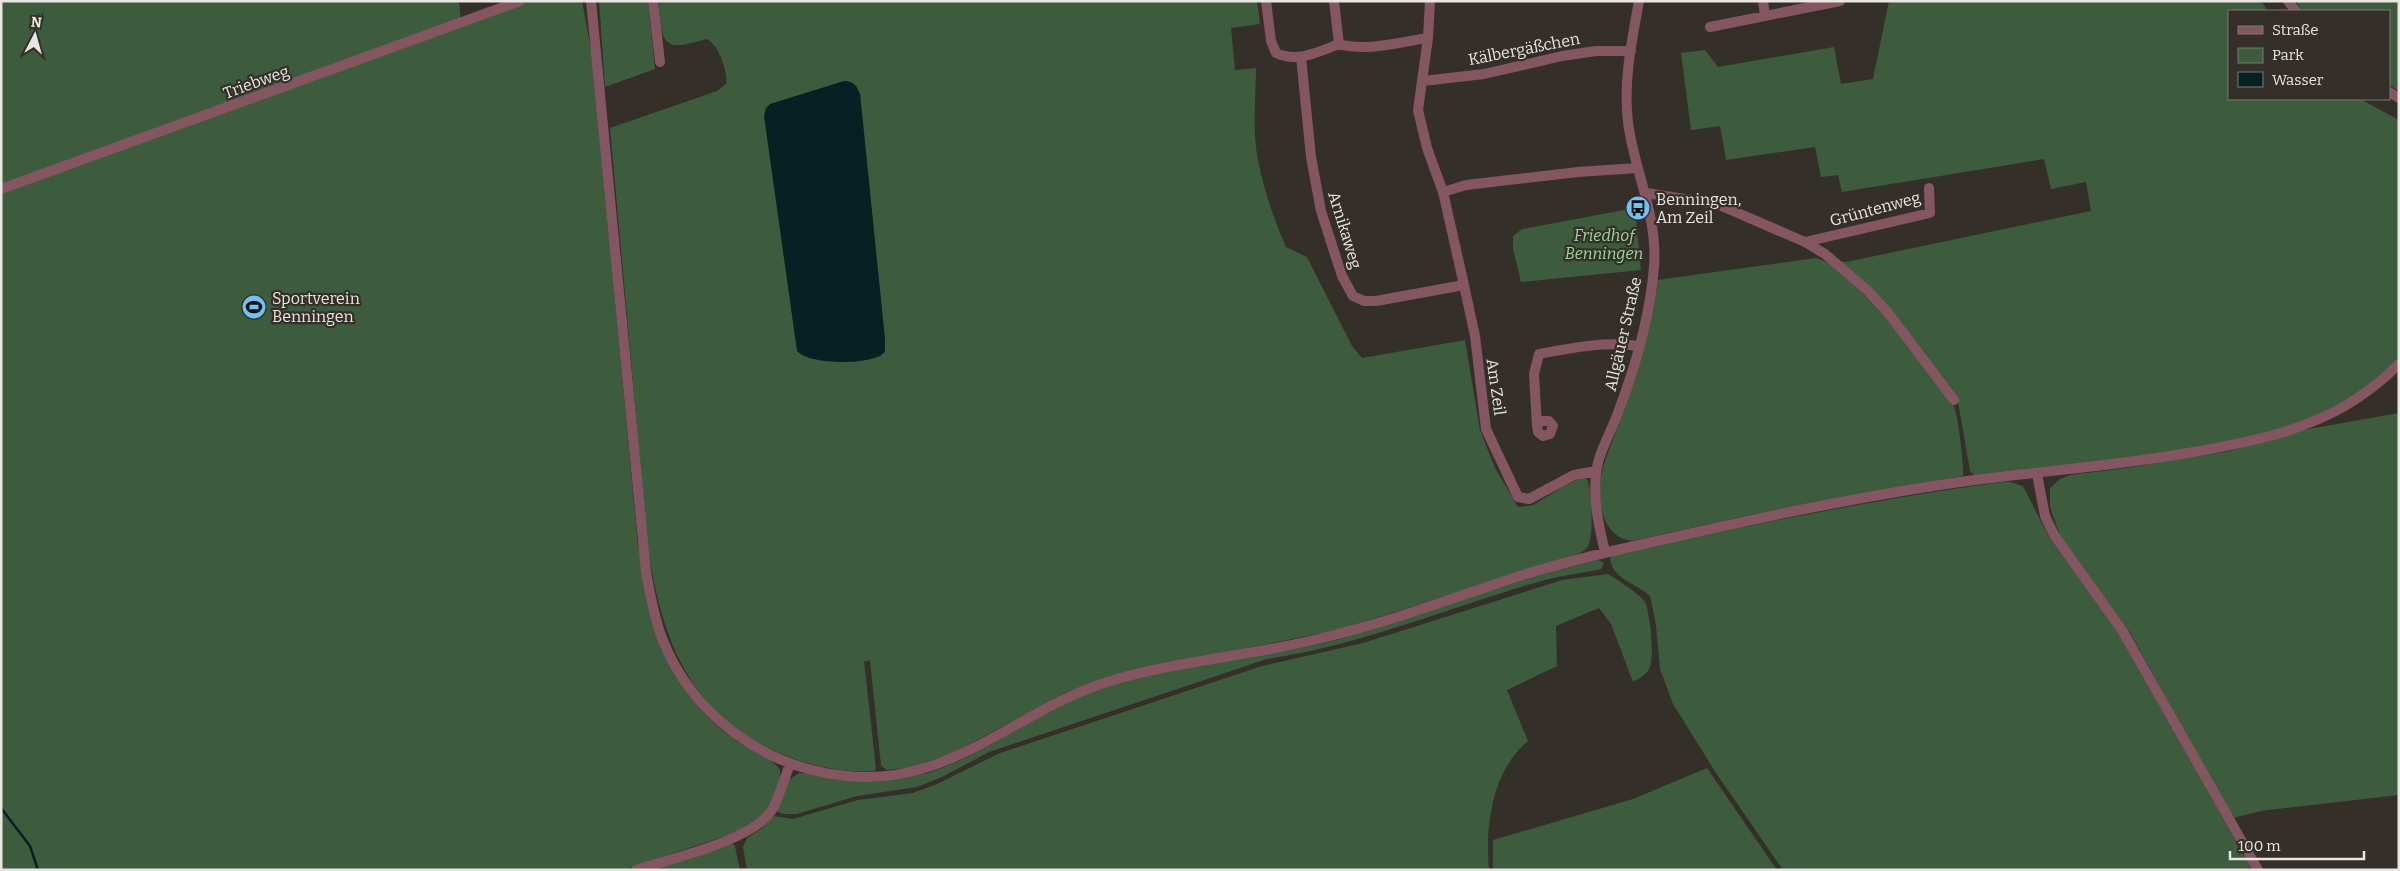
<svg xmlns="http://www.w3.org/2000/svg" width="2400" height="871" font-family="Bitter,serif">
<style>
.green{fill:#3d5b3d;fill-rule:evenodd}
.water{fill:#062123}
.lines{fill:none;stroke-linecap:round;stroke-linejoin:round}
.stream{stroke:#062123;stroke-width:2.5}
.minor{stroke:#845662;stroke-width:10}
.labels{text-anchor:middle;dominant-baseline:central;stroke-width:4.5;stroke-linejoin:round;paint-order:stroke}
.street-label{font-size:16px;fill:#e9e5e2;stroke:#352f2a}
.poi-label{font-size:16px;fill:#e9e5e2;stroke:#352f2a;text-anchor:start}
.park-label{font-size:16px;font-style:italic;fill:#99d998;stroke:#352f2a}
</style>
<rect width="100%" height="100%" fill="#352f2a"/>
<path class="green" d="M1,1H459L461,21L508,9L528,1H582L592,55L638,546L671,668C689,698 709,722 738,742C751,751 772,757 780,770V780L772,802L762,816L734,833L624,870H1Z
M599,1H648L655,69L605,87Z
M658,1H1257L1260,24L1231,28L1235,70L1256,68C1256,98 1252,130 1258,160C1264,191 1274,219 1286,247L1307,257L1352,346L1362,358L1465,340L1480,430L1495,468L1518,507L1533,505L1566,485L1584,477L1587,479C1592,490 1594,535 1588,546C1584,552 1578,554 1572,556L1341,629L1110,676L1067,692L951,754L913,767L886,770L881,765L870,661H864L876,769L874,771C846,773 815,767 789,757C692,719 663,645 648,549L610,128L717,91L726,84C728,71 719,46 707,39C661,52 663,46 658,1ZM856,85L860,94L885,340L881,356C858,365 832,361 808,358Z
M1889,1H2261L2268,11H2229V99H2360L2399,120V357C2335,434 2201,448 2108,460C2063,465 2019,471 1975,476L1970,471L1957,396L1892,312L1839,261L1846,262L2091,211L2086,182L2051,189L2044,159L1842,192L1838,175L1821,177L1815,147L1726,160L1720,126L1691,130L1681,53L1705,50L1718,67L1834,47L1841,84L1873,79Z
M2296,1H2399V91L2389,85V11H2302Z
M1635,208L1641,270L1521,282L1513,249V236L1522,229Z
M1816,258C1847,263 1935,375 1953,404C1958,414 1964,463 1963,476L1750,515L1631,541C1620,539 1613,534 1607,524C1588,490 1608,454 1620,421C1626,407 1630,392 1634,377C1643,345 1649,312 1657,280Z
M2399,413V795L2261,811L2233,818L2129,631L2060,536L2050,507V488L2060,479L2070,475L2127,468L2230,451L2303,430Z
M2003,482H2010L2023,486L2049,537L2115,627L2252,870H1783L1716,773L1673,704L1660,669L1656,625L1650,596C1636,583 1611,579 1610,557L1615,554C1743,527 1872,499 2003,482Z
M1598,560L1604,563L1601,569C1583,573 1563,575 1545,580C1452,606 1363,645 1267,659L989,752L942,777L917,787L857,796L797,814H783L776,811L790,779L799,773C812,773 827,778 840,780C857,782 874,782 891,780C971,773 1031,710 1106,687C1181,664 1260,659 1336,640C1425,617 1509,580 1598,560Z
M1608,574C1616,579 1640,594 1645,602C1650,613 1656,661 1648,671C1645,675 1638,679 1633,682L1611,624L1599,608L1556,626L1557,666L1507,690L1528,741C1492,771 1485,825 1489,870H747L743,847L747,838L762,828L774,816L793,819L858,800L913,793L937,784L1000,753L1262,666L1363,643L1562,580Z
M1707,768L1777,870H1493V840L1633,799Z
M732,842L735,846L740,870H645Z"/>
<path class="water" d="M844,81C854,81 856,86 860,94L885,340V352C871,366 809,365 797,351L764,116L766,108L770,104Z"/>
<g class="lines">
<path class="stream" d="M1,808L30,846L38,870"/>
<path class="minor" d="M591,1L646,572C650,594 654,617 662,638C692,715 764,768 846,776C951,787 1015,711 1107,682C1178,660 1254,656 1326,637C1392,621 1456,597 1520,576C1564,562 1607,552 1652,542C1756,518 1861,496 1967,481C2040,471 2115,466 2188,453C2241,444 2298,433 2345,406C2365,394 2383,380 2399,364
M653,1L660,62
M1266,1L1271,41L1276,53C1297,63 1318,52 1339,44
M1334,1L1339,44C1367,52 1399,42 1428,38
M1430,1L1428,38L1418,110L1427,148L1443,192L1464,285L1475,336L1486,429L1518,497L1529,499L1574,475L1596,471
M1763,1L1765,16
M2288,1L2296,11
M1710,27L1840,1
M1301,57L1311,157L1321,211L1342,276L1353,296L1364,301H1376L1464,285
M1423,81L1484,74L1562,56L1596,51H1631
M2389,92L2399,98
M1,189L520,1
M1443,192L1466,185L1578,172L1637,168
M1646,193L1717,204L1805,242L1825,254L1867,290L1889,314L1954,400
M1805,242L1930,213L1929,188
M1541,421H1549L1553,426L1550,434L1543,436L1538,432L1537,426Z
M1537,426L1534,374L1539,354C1571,348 1605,341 1638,346
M2037,474L2045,516L2054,535L2122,630L2258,870
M1605,552C1599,527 1593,501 1596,474C1598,452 1612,431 1619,410C1636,365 1650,315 1654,267C1658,215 1634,171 1628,122C1623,82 1632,40 1639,1
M636,870C670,859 754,840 772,810C780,796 784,779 790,764"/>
</g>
<defs>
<symbol id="bus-disc" viewBox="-11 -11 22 22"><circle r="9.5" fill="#71c1f5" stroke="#352f2a"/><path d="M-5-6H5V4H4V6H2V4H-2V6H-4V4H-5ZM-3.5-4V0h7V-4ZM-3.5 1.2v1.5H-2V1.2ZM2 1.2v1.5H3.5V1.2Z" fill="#111"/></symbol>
<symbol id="stadium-disc" viewBox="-11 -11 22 22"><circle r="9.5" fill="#71c1f5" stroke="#352f2a"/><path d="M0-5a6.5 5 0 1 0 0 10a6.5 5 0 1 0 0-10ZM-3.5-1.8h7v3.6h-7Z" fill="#111"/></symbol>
</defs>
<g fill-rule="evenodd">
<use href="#bus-disc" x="1624" y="194" width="28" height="28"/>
<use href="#stadium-disc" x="240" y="293" width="28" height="28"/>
</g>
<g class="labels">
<g class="street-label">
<text transform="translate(1524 49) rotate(-11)">Kälbergäßchen</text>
<text transform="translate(256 82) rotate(-20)">Triebweg</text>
<text transform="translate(1875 209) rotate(-15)">Grüntenweg</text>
<text transform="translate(1345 230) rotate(73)">Arnikaweg</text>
<text transform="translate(1623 334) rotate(-77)">Allgäuer Straße</text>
<text transform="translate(1496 387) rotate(82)">Am Zeil</text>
</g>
<g class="poi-label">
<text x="1656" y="199">Benningen,<tspan x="1656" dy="18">Am Zeil</tspan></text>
<text x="272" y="298">Sportverein<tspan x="272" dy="18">Benningen</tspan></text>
</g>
<g class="park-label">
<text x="1604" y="235">Friedhof<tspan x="1604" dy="18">Benningen</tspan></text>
</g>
</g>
<rect width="2400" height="871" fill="none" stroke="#e9e5e2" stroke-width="5"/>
<rect x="2228" y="10" width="162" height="90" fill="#352f2a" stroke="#7d7874"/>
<rect x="2238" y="26" width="25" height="8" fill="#845662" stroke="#7d7874"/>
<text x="2272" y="35" font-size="15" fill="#e9e5e2">Straße</text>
<rect x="2238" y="48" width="25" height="15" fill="#3d5b3d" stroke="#7d7874"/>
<text x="2272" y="60" font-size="15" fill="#e9e5e2">Park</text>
<rect x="2238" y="72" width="25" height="15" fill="#062123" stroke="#7d7874"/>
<text x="2272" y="85" font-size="15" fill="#e9e5e2">Wasser</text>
<g transform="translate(35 35) rotate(6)" stroke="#352f2a" stroke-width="4" paint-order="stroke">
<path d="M0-4L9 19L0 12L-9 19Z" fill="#e9e5e2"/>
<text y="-8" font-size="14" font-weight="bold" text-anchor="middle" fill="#e9e5e2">N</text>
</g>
<path d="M2230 851v8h134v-8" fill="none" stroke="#e9e5e2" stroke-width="2.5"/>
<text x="2238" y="851" font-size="15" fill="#e9e5e2" stroke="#352f2a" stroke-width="4" paint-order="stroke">100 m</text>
</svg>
